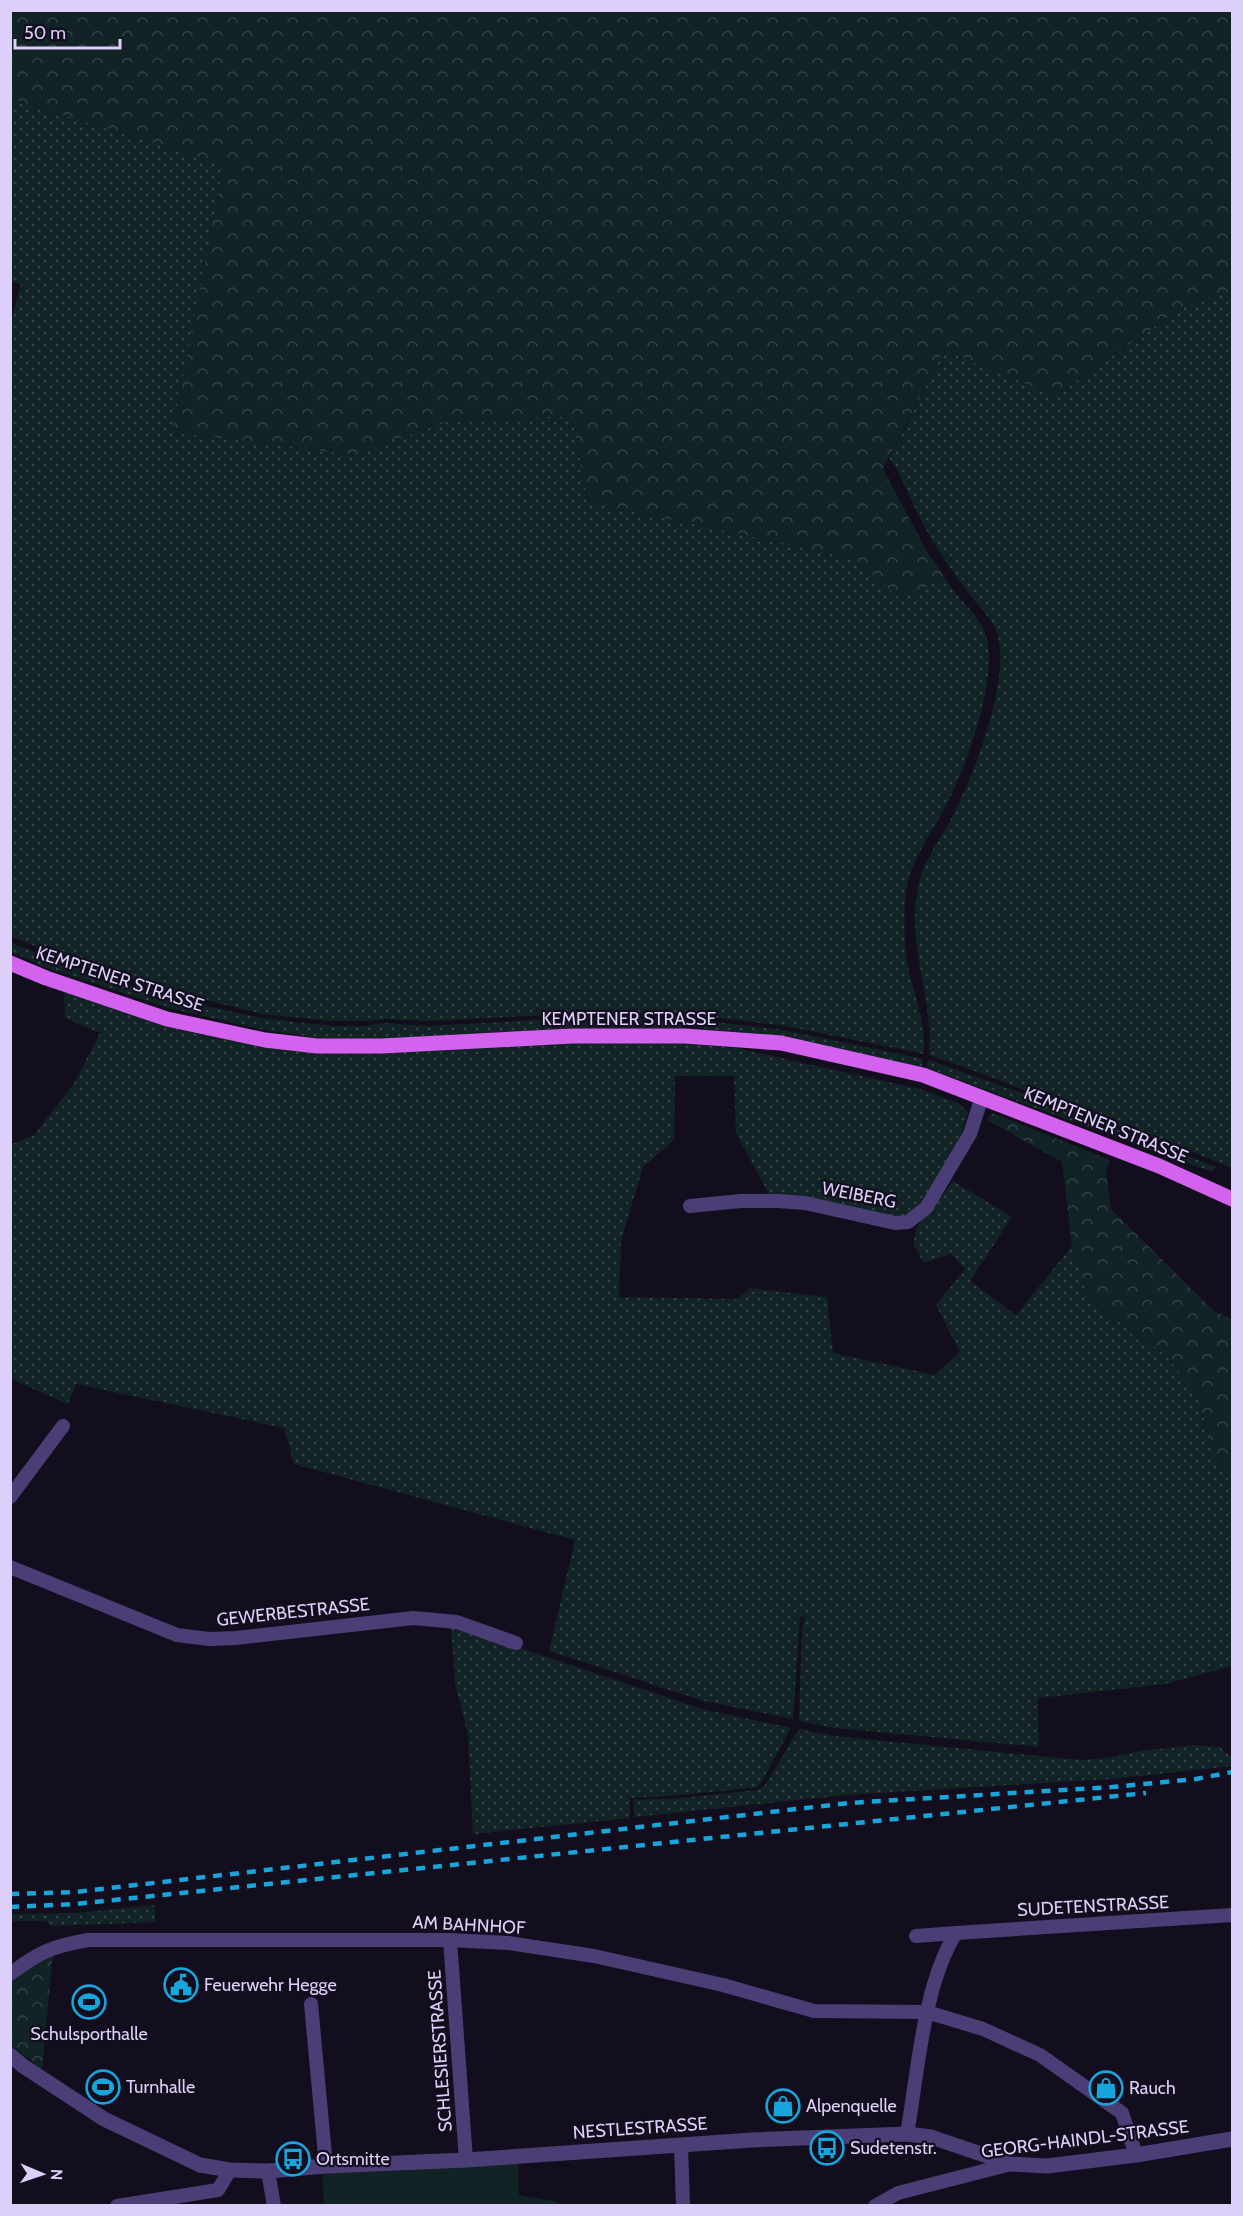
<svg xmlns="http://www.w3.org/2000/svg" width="1243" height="2216" font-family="Cabin,sans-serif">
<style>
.grass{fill:url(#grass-dots)}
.forest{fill:url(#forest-crowns)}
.pitch{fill:#122326}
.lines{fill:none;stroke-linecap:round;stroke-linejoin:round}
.minor{stroke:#4b3e77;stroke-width:14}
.tertiary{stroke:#4b3e77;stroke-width:15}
.primary{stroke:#d362ee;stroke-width:15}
.rail{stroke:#18a5dc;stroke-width:4.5;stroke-dasharray:9 8;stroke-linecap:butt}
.labels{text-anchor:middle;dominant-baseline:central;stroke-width:4.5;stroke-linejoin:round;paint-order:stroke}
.street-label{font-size:18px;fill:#dccffa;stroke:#130e1d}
.poi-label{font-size:18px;fill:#dccffa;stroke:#130e1d;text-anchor:start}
</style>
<defs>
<pattern id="grass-dots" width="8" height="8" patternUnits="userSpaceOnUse" patternTransform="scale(1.5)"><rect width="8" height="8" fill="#122326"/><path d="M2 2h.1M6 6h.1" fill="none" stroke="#344246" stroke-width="1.8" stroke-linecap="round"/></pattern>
<pattern id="forest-crowns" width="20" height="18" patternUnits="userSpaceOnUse" patternTransform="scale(1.5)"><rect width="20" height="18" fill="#122326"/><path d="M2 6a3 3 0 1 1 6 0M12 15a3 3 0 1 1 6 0" fill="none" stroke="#344246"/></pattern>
</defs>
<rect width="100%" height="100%" fill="#130e1d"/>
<path class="grass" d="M11,99L224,165L173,432L354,455L449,421L572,416L588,502L854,558L900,598L945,578C955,596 978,614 985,633C1001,676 964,774 942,813C929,837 912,859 907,887C903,908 904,933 906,955C911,989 926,1019 924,1054L785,1026L686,1014H569L428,1021L384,1019L365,1021H331L262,1014L169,991L55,954L10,936V325L21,284L11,281Z
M1232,290V1168C1181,1146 1127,1129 1074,1110C1026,1091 978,1071 929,1055C934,999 906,944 918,888C923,860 941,839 953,815C974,774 1015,671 995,628C989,616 978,605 970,595C959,581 949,566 939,551C924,529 914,505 903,482C899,474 896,465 889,459L944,350L1055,396L1184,306Z
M10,942L54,960L167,997L261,1018L331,1026H366L385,1023L428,1026L570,1018L685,1019L683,1028H573L381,1039L319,1038L265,1030L169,1008L50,969L11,952Z
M64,990L195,1033L264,1046L573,1042L685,1043L736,1048L920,1089L958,1103L968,1112C960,1143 935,1199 907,1216C903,1218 898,1218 894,1218L770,1196L736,1133L734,1076H675L674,1140L643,1167L621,1241L619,1297L738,1299L750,1288L827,1297L833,1353L935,1375L960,1352L936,1305L965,1269L951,1254L924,1263L913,1244L918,1225L929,1213L953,1181L1012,1217L970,1281L1016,1315L1072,1246L1092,1303L1161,1351L1197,1391L1216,1461L1232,1483V1666L1165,1684L1038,1698L1039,1747L835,1728L799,1721L802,1630L805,1617L800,1616L793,1719L704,1701L549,1651L575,1540L294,1464L284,1428L76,1384L68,1404L11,1379L10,1145L34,1135L73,1085L100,1033L65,1018Z
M689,1019L784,1030L923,1059L921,1068L782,1037L688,1027Z
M928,1060C1008,1087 1086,1118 1165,1146L1161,1154L927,1068Z
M1169,1148L1215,1167L1213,1172L1167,1156Z
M451,1625L702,1709L791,1728L761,1783L757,1787L682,1795L630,1798V1818L473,1834L468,1735L455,1683Z
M799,1729L834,1736L1081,1760L1108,1758L1140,1751L1193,1745L1220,1747L1232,1758V1766L1111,1779L846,1795L635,1817L633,1800L682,1798L758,1790L765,1785Z
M155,1905V1922L51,1926L46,1921H11V1914L76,1913Z"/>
<path class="forest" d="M10,11H1232V290L1184,306L1055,396L944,350L883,469L926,550L945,578L900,599L854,558L588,502L572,416L449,421L354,455L172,432L224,165L11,99Z
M992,1113L1110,1160L1106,1171L1111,1209L1213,1310L1232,1320V1483L1216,1461L1197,1391L1161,1351L1092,1303L1072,1246L1062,1162L987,1120Z
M53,1953L42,2070L11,2045V1980Z"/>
<path class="pitch" d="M518,2162L519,2195L558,2202V2205H324L322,2171Z"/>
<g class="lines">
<path class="minor" d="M690,1206L741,1201H778L805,1203L895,1223L908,1222L926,1208L970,1134L982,1097
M10,1497L63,1426
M10,1567L177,1635L209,1639L236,1638L413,1618L457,1622L516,1643
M916,1936L956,1933
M450,1940L466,2160
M10,1974C39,1952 53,1946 88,1940H450L508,1943L594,1956L723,1985L814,2011L927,2012L983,2029L1040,2055L1122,2113L1136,2155
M311,2004L326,2166
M907,2134C918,2073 923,1985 956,1933L1232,1915
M681,2145L683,2206
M268,2171L274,2206
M117,2206L218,2190L230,2170
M875,2206L898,2193L1011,2164"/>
<path class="tertiary" d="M10,2055L23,2066L104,2119L200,2165L230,2170L268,2171L326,2166L466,2160L752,2140L907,2134L931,2137L1011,2164L1047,2166L1136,2155L1232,2139"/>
<path class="primary" d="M10,963L46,978L167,1019L265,1040L317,1046H382L572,1036H685L781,1043L923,1075L1159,1166L1232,1199"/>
<path class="rail" d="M10,1894L75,1892L849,1803L1112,1787L1196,1779L1232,1772
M10,1907L75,1904L1146,1793"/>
</g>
<defs>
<symbol id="civic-ring" viewBox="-11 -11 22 22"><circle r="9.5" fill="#130e1d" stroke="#18a5dc" stroke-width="1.5"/><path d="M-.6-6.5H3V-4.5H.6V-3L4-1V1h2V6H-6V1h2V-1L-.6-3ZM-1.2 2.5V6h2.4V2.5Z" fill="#18a5dc"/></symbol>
<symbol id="stadium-ring" viewBox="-11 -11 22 22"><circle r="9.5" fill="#130e1d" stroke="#18a5dc" stroke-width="1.5"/><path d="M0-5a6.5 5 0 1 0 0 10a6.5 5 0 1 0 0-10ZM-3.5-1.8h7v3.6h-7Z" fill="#18a5dc"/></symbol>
<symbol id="shop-ring" viewBox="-11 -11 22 22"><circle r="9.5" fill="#130e1d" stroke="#18a5dc" stroke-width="1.5"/><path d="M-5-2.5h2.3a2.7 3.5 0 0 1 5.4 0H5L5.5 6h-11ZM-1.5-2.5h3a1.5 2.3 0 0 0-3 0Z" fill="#18a5dc"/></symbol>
<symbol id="bus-ring" viewBox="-11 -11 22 22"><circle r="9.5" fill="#130e1d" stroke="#18a5dc" stroke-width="1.5"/><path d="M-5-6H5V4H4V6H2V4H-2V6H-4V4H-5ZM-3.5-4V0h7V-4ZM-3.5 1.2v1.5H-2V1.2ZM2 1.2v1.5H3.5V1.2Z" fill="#18a5dc"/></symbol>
</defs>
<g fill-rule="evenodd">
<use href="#civic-ring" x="162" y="1966" width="38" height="38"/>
<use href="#stadium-ring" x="70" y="1983" width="38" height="38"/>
<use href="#stadium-ring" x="84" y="2068" width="38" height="38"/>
<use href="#shop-ring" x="1087" y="2069" width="38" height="38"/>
<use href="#shop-ring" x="764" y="2087" width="38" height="38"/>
<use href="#bus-ring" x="808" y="2129" width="38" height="38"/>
<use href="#bus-ring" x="274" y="2140" width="38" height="38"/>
</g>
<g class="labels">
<g class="street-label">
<text transform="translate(120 979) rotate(18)">KEMPTENER STRASSE</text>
<text x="629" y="1019">KEMPTENER STRASSE</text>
<text transform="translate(1106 1125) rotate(22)">KEMPTENER STRASSE</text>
<text transform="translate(859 1195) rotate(11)">WEIBERG</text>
<text transform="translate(293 1612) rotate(-6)">GEWERBESTRASSE</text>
<text transform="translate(1093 1906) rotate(-3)">SUDETENSTRASSE</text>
<text transform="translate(469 1925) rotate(3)">AM BAHNHOF</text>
<text transform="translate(440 2051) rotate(-94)">SCHLESIERSTRASSE</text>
<text transform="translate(640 2128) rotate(-4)">NESTLESTRASSE</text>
<text transform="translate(1085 2139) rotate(-7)">GEORG-HAINDL-STRASSE</text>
</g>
<g class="poi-label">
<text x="204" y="1985">Feuerwehr Hegge</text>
<text x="89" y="2034" text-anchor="middle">Schulsporthalle</text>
<text x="126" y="2087">Turnhalle</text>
<text x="1129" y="2088">Rauch</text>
<text x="806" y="2106">Alpenquelle</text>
<text x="850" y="2148">Sudetenstr.</text>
<text x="316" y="2159">Ortsmitte</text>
</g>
</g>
<rect width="1243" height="2216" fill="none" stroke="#dccffa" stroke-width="24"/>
<g transform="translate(42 2174) rotate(92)" stroke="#130e1d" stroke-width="4.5" paint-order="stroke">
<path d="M0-4.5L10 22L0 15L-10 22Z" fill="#dccffa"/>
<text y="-9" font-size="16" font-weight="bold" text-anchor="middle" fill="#dccffa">N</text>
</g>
<path d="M15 39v9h105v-9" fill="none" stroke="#dccffa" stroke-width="3"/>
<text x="24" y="39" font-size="18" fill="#dccffa" stroke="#130e1d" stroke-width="4.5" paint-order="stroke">50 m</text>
</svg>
